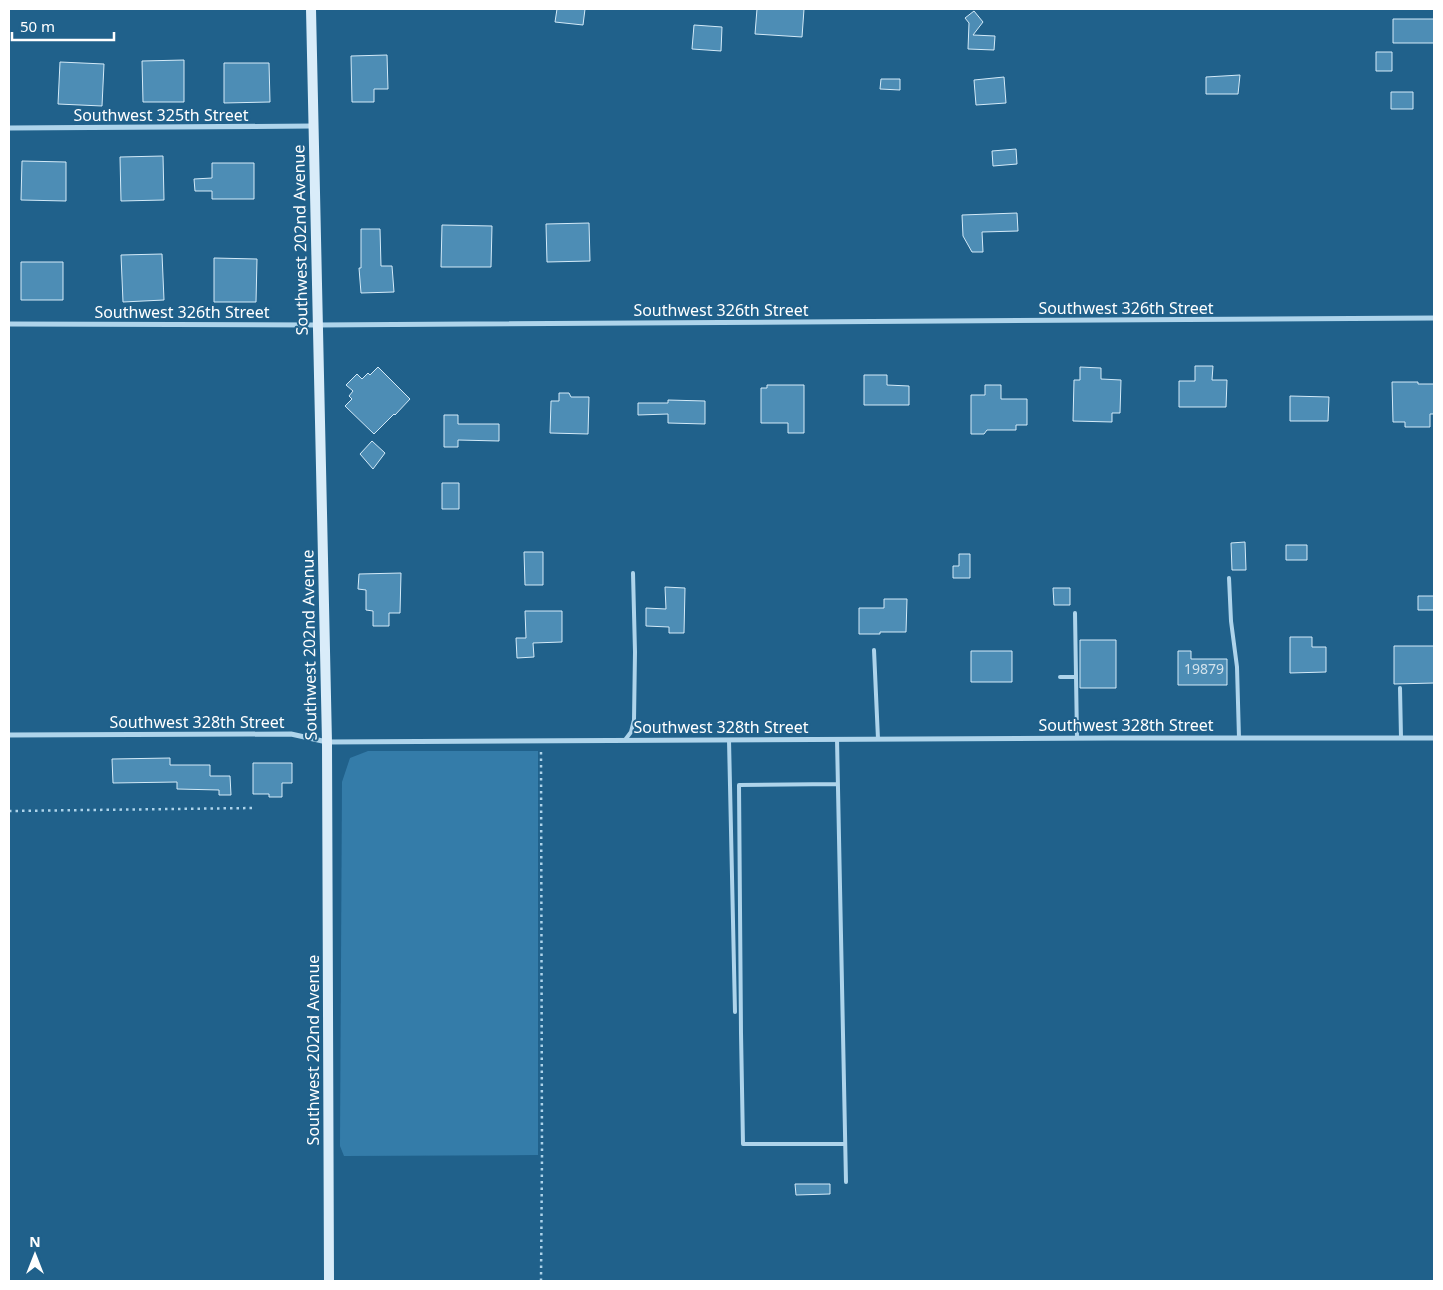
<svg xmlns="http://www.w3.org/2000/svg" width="1443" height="1290" font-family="'Noto Sans',sans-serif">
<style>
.green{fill:#347ca9}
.building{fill:#4d8db5;stroke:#d3eaf8}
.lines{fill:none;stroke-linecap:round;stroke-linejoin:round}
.path{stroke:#aed4eb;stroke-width:2.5;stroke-dasharray:2.5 4;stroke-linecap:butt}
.lane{stroke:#aed4eb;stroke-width:4}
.street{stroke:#aed4eb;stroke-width:5}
.secondary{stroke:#d9ecf9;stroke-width:10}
.labels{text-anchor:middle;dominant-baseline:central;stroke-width:4;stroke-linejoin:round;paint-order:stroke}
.number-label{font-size:14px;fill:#d2e2ec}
.street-label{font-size:16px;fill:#fff;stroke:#20618b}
</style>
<rect width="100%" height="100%" fill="#20618b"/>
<path class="green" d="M368,751H538V1155L344,1156L340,1146L342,782L350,758Z"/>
<path class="building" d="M557,9H585L583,25L555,22Z
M757,9H804L802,37L755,34Z
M974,11L983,22L973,35L995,36L994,50L968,49L969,23L965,18Z
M1393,19H1434V43H1393Z
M694,25L722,27L721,51L692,49Z
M1376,52H1392V71H1376Z
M387,55L388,89H374V102H352L351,56Z
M184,60V102H143L142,61Z
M60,62L104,64L102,106L58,104Z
M224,63H269L270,102L224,103Z
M1240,75L1238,94H1206V77Z
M1004,77L1006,103L976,105L974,80Z
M881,79H900V90L880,89Z
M1391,92H1413V109H1391Z
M1016,149L1017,164L993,166L992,151Z
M163,156L164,200L121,201L120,157Z
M22,161L66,162V201L21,200Z
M212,163H254V199H212V191H195L194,179L212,178Z
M1017,213L1018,231L982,232L983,252H972L963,236L962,215Z
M589,223L590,261L547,262L546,224Z
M442,225L492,226L491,267H441Z
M361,229H380L381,266H392L394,292L361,293L359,268H361Z
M162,254L164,300L123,302L121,255Z
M214,258L257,259L256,302H214Z
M21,262H63V300H21Z
M1195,366H1213L1212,380H1227L1226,407H1179V381H1195Z
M378,367L410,399L395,415L394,414L374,434L345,406L352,399L349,396L353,391L346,385L357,374L362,379L368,373L370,375Z
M1080,367L1101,368V379L1121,380L1120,413H1112V422L1073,421L1074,380H1080Z
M864,375H887V385L909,386V405H864Z
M1392,382H1418V384H1434V414H1430V427H1405V422H1393Z
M767,385H804V433H788V423H761V388H767Z
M985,385H1001V399H1027V425H1016V430H987L984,434H971V395H985Z
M559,393H569L571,397H589L588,434L550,433L551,401H559Z
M1290,396L1329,397L1328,421H1290Z
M668,400L705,401V424L668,423V414L638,415V403H668Z
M444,415H458V424H499V441L458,440V447H444Z
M372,441L385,453L373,469L360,454Z
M442,483H459V509H442Z
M1245,542L1246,570H1232L1231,543Z
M1286,545H1307V560H1286Z
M524,552H543V585H525Z
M959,554H970V578H953V566H959Z
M401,573L400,613H389V626H373V611L366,610V590L358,589L359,574Z
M665,587L685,588L684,633H669V627L646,626V608L666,609Z
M1053,588H1070V605H1054Z
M1418,596H1434V610H1418Z
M884,599H907L906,632H880V634H859V608H884Z
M525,611H562V642L533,643L534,657L517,658L516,638H526Z
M1290,637H1312V647H1326V672L1290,673Z
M1080,640H1116V688H1080Z
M1394,646H1434V683L1394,684Z
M971,651H1012V682H971Z
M1178,651H1191V659H1227V685H1178Z
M170,758V765H210V776H230L231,795H219V790L177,789V782L113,783L112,759Z
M253,763H292V783H282V797H269V794H253Z
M795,1184H830V1194L796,1195Z"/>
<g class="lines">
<path class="path" d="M9,811L254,808
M541,1281L542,1156L541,749"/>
<path class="lane" d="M1229,578L1231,621L1237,667L1239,738
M1075,613L1077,738
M874,650L878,739
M1060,677H1076
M1400,688L1401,738
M837,739L846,1182
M625,740L631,732L634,720L635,652L633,573
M729,740L735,1012
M838,784L739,785L741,1033L743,1144H845"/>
<path class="street" d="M9,128L313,126
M9,324L317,325L1434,318
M9,735L291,734L327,742L1111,738H1434"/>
<path class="secondary" d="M311,9L327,742L329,1281"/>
</g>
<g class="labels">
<g class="number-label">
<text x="1204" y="668">19879</text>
</g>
<g class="street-label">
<text x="161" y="115">Southwest 325th Street</text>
<text transform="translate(300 240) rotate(-91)">Southwest 202nd Avenue</text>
<text x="1126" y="308">Southwest 326th Street</text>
<text x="721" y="310">Southwest 326th Street</text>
<text x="182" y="312">Southwest 326th Street</text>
<text transform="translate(309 645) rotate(-91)">Southwest 202nd Avenue</text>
<text x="197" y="722">Southwest 328th Street</text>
<text x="1126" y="725">Southwest 328th Street</text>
<text x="721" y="727">Southwest 328th Street</text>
<text transform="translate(313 1050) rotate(-90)">Southwest 202nd Avenue</text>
</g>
</g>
<rect width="1443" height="1290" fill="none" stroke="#ffffff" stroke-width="20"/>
<g transform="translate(35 1255)" stroke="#20618b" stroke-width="4" paint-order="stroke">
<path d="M0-4L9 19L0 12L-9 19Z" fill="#ffffff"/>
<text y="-8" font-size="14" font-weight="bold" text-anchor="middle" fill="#ffffff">N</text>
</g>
<path d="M12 32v8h102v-8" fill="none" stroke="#ffffff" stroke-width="2.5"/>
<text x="20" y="32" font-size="15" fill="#ffffff" stroke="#20618b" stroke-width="4" paint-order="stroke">50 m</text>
</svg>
